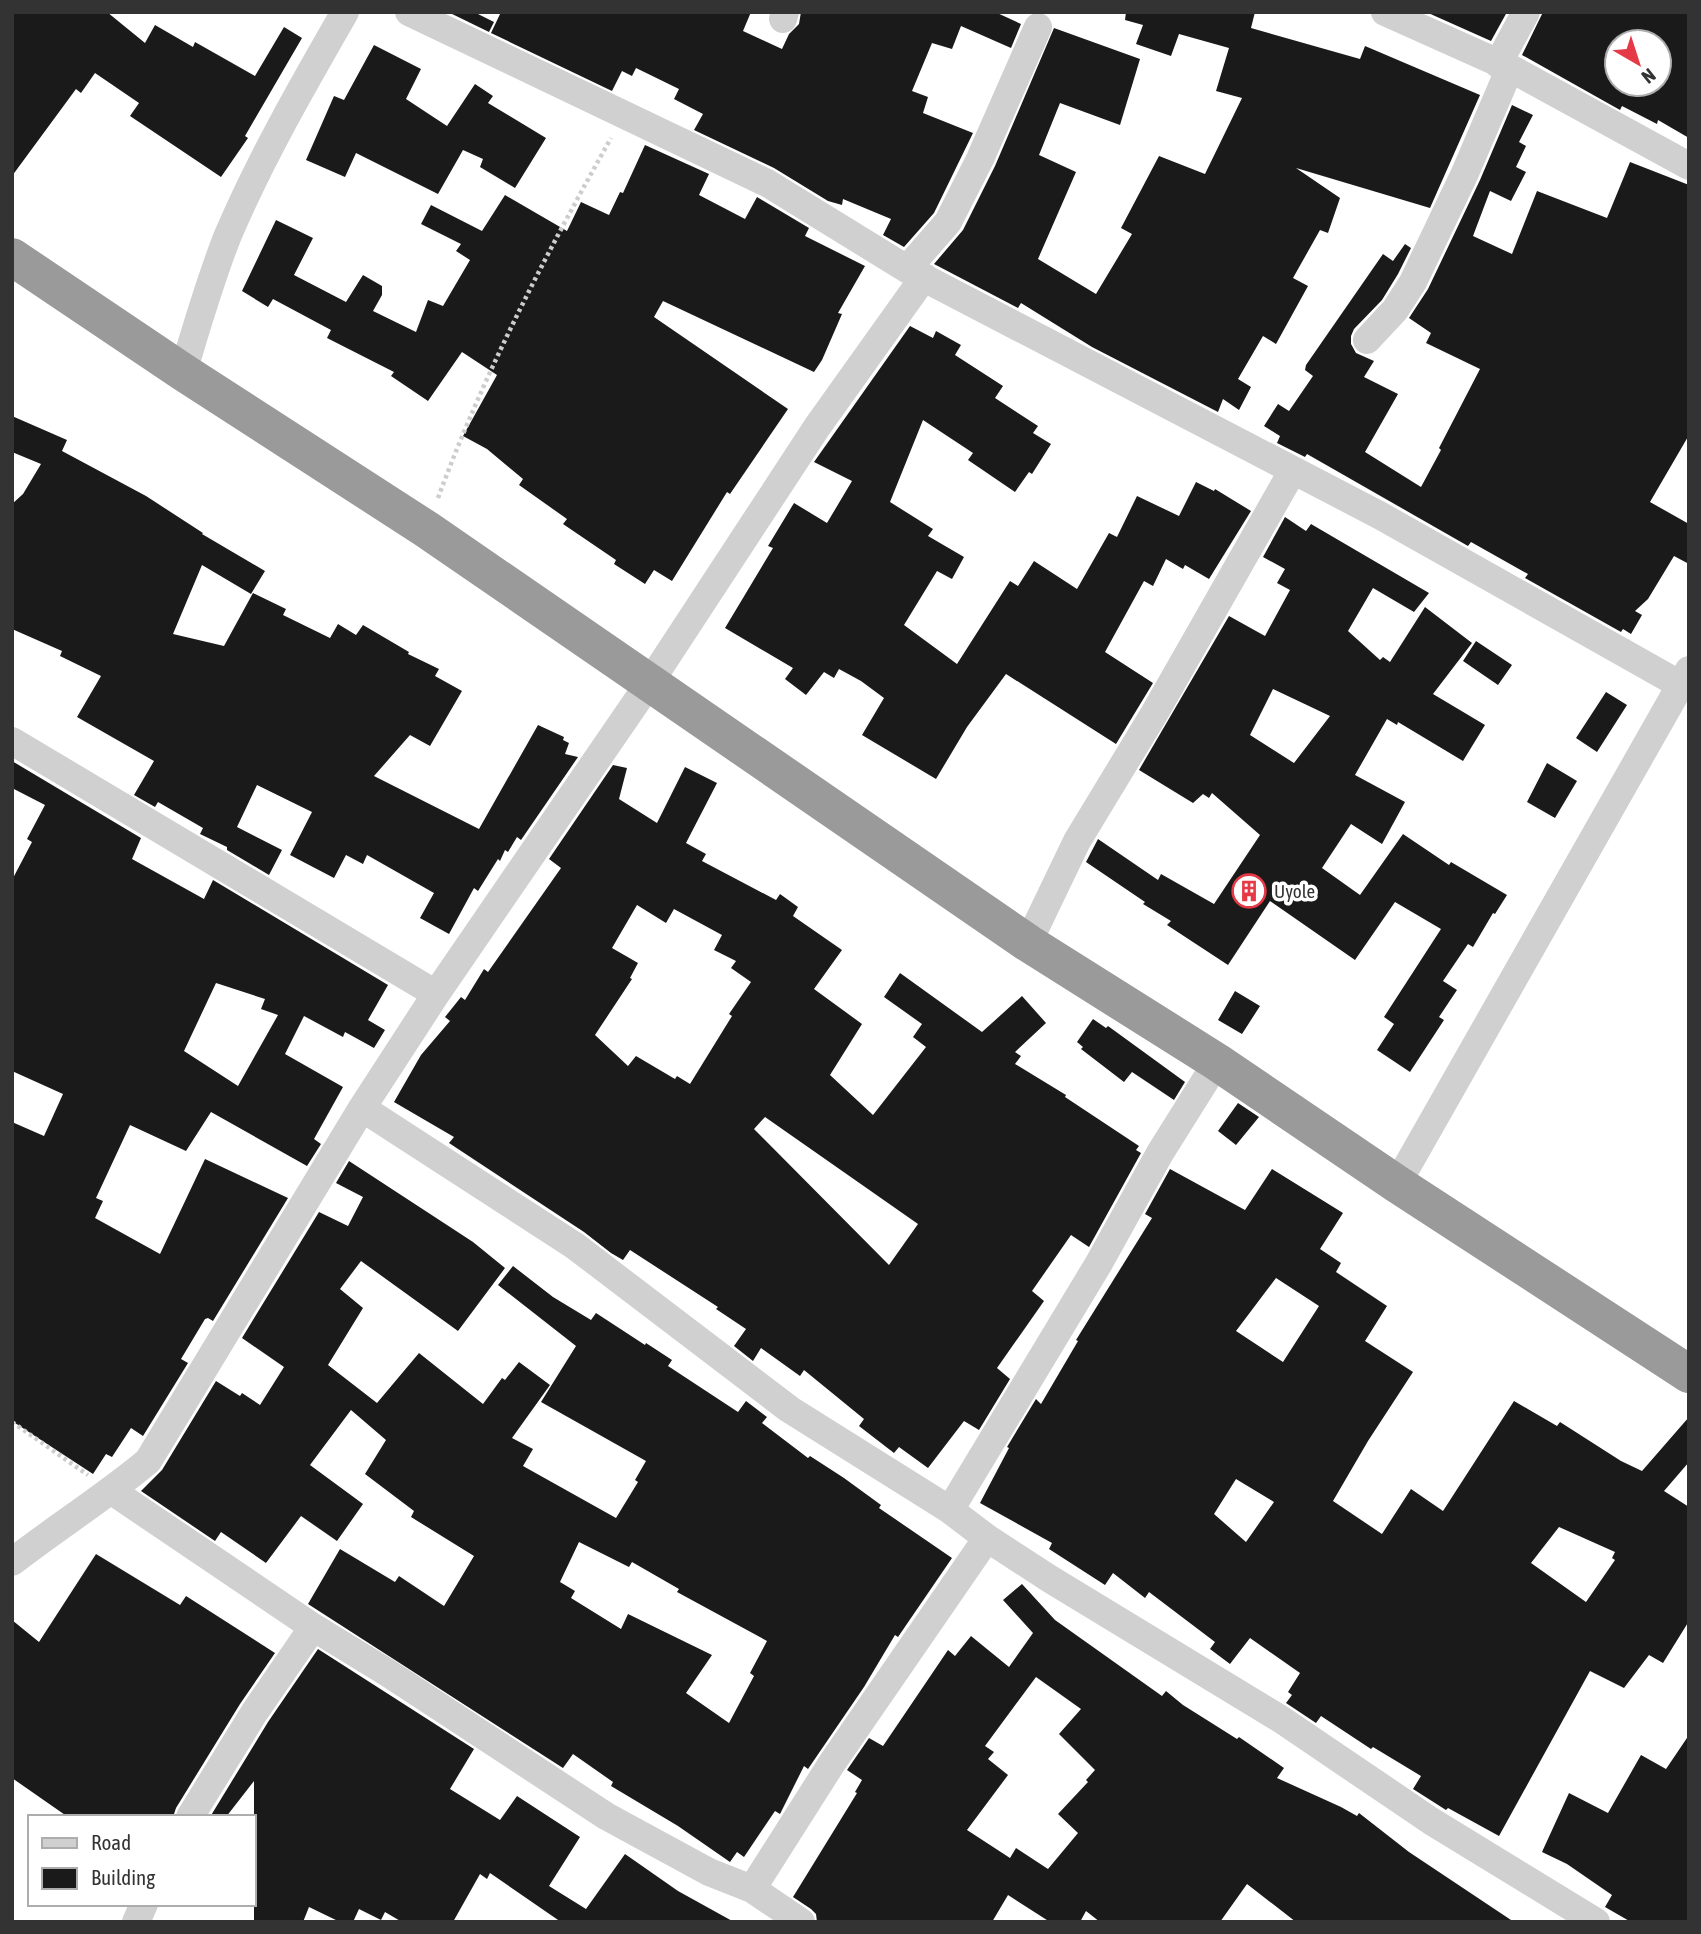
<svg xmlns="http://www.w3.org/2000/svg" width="1701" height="1934" font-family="'Asap Condensed',sans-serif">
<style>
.building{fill:#1a1a1a;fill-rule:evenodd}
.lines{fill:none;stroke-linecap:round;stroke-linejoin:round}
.path{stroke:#cdcdcd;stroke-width:4.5;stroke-dasharray:3.5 3.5;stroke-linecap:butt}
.minor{stroke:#d0d0d0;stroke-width:28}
.highway{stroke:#9a9a9a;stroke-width:38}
.labels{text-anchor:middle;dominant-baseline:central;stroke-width:7;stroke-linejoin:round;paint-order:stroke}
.poi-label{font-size:19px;fill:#333;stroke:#fff;text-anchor:start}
</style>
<rect width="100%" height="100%" fill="#fff"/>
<path class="building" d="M12,12H107L145,43L155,25L193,47L195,42L255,76L284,27L302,38L245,136L248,138L221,177L130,116L139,103L95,73L81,93L76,89L12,176Z
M448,12H474L494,22L489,32Z
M501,12H751L743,31L782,49L789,34L799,24L801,12H995L1021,24L1011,48L961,26L952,49L932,43L912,91L928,97L923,113L973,133L934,213L904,247L883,235L891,219L843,199L842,205L828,201L774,168L694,130L703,114L674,99L679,89L636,68L632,76L622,71L612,91L491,33Z
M1126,12H1255L1251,28L1360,59L1365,46L1480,95L1430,208L1296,168L1340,198L1328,233L1320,230L1293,278L1308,286L1276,344L1263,336L1238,379L1251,387L1239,410L1223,399L1218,412L1092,347L1021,303L1018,308L934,264L963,230L995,166L1054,28L1140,59L1120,125L1060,103L1039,155L1076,172L1038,259L1096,294L1132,234L1121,228L1159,156L1205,174L1242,98L1216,91L1229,48L1179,34L1171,56L1136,44L1143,25L1125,20Z
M1426,12H1507L1491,41Z
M1543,12H1689V138L1658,120L1657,124L1622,106L1620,110L1522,55ZM1617,42H1659V84H1617Z
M374,45L421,69L406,99L447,126L475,84L493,96L488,103L546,138L515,188L480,167L483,159L463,150L438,194L356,153L345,177L306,160L334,96L344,100Z
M1512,105L1533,115L1519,142L1526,146L1516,167L1526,172L1511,201L1490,191L1473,236L1512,254L1537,191L1607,218L1630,162L1689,185V435L1650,502L1689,524V564L1674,556L1648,599L1635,611L1642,615L1631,634L1623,629L1621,632L1525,578L1528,574L1471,542L1468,546L1307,454L1305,457L1277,443L1280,436L1264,426L1278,404L1289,411L1313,376L1305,370L1306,365L1383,254L1393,261L1405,244L1411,248L1398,274L1382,300L1354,329L1351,336V344L1356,353L1374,361L1364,377L1398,394L1365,452L1421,487L1441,450L1439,448L1480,369L1426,343L1431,333L1409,318L1428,289L1480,180Z
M645,145L709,174L699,195L745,219L757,197L809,228L805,236L865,266L838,313L842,314L822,360L814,372L663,301L654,317L788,409L730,494L727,492L672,581L654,570L645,584L614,564L616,560L563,524L567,519L519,485L523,479L487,449L463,436L497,375L462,352L428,401L391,376L394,372L327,338L331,330L273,299L268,307L242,291L276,220L313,238L294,275L346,302L363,275L382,286V295L373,311L416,332L428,300L443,306L470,260L456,251L461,244L421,224L431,205L482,231L505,195L567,231L581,202L609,215L620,192L623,193Z
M910,326L933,338L936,331L961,345L955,355L1003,386L995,398L1038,426L1033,433L1051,444L1032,474L1029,472L1015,492L968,460L973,453L923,420L890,502L933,529L928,536L964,557L952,579L937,571L904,625L957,664L1010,581L1018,586L1034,561L1077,589L1109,533L1117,537L1137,496L1179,516L1196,482L1214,491L1215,489L1251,511L1209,579L1185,565L1183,569L1166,559L1153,586L1144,581L1105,652L1153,683L1116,744L1006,674L967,727L936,779L862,735L884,698L861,681L839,669L834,678L824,672L806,695L785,679L793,668L725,628L773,548L768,546L794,503L827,523L852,481L814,462Z
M12,416L67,440L62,451L146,496L203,533L202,534L265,571L251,594L202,565L173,634L224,646L253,593L286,609L283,615L330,638L338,624L356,635L363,625L409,652L408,654L439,669L435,676L462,691L430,746L410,735L374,776L479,829L538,725L564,737L563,740L569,743L565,754L578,757L521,840L517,837L508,852L505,850L500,861L498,859L478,891L474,888L449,934L420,918L434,893L367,855L363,864L346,855L334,878L290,855L312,812L257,785L237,827L282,850L269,875L227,850V847L200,834L203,828L158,802L155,807L134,795L154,761L77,717L101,676L60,656L62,651L12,629V504L23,494L41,464L12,452Z
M1285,517L1306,531L1311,524L1429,593L1414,612L1373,588L1348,631L1380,660L1383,657L1390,662L1425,607L1472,643L1433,694L1485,725L1463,761L1398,722L1397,725L1387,719L1355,775L1405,802L1382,844L1351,824L1322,868L1360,895L1403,834L1449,865L1451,862L1507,895L1495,914L1493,913L1473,947L1468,944L1443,981L1457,990L1439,1017L1444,1020L1410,1072L1377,1050L1394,1024L1384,1017L1441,929L1395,902L1355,960L1270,901L1228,965L1167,925L1171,921L1143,904L1145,902L1086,862L1098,839L1158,880L1161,874L1214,904L1260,835L1212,793L1209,798L1203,794L1193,803L1139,770L1229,616L1265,636L1290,590L1277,583L1285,569L1263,557ZM1273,689L1330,716L1294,763L1250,735Z
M1476,641L1512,665L1498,685L1463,661Z
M1606,692L1627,705L1597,752L1576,738Z
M12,761L141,838L132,859L204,899L213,880L388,985L368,1020L385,1030L374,1048L345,1032L343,1037L304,1016L285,1054L343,1087L314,1139L321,1144L307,1166L211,1112L186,1151L130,1125L96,1198L103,1201L95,1218L160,1254L205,1159L288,1198L213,1321L208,1318L205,1319L181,1359L188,1363L143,1436L131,1428L112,1457L106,1454L93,1474L12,1421V1122L44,1136L63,1094L12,1071V880L32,842L27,839L45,805L12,788ZM216,983L265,999L261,1009L278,1015L238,1086L184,1051Z
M1547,763L1577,781L1555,818L1527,802Z
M613,765L627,768L619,799L657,823L685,767L717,783L686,843L706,854L702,861L776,900L780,894L798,907L793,916L842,950L814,989L862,1024L830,1075L873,1115L926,1047L913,1037L922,1024L884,997L900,973L982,1032L1022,996L1046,1023L1015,1052L1021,1056L1015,1064L1066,1095L1065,1097L1139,1146L1136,1150L1141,1153L1089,1247L1071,1235L1032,1291L1044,1301L997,1368L1010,1379L979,1430L964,1421L928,1468L899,1447L894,1453L859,1426L864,1419L804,1370L800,1376L761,1348L753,1361L734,1346L746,1329L716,1309L718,1307L630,1250L623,1260L611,1253L584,1232L449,1143L454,1137L394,1102L421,1055L450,1021L445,1017L461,997L465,1000L484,969L488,972L561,868L549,859ZM637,905L666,923L674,909L722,935L714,950L736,961L731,968L751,982L729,1014L732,1016L690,1084L677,1076L675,1079L636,1056L628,1066L595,1035L632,979L630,978L638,963L612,948ZM765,1117L918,1224L889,1265L754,1129Z
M1235,991L1260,1006L1242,1034L1218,1020Z
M1093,1019L1106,1028L1108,1026L1185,1082L1174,1100L1132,1072L1124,1082L1081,1049L1083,1047L1077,1042Z
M1238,1103L1259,1117L1236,1145L1218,1131Z
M349,1161L473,1242L505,1268L458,1331L361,1261L340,1289L363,1308L328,1365L377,1403L419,1353L483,1404L502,1378L505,1380L519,1362L550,1385L512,1438L533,1449L523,1466L616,1518L638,1482L635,1480L646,1461L541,1402L576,1346L498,1285L513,1266L553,1297L591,1320L596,1313L645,1345L646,1343L672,1360L668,1366L738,1412L746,1401L767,1417L762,1423L808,1458L810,1456L844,1478L881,1505L879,1508L952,1558L898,1637L895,1635L864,1687L808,1769L804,1766L780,1814L775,1811L744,1857L737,1852L730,1862L678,1826L611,1786L613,1782L573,1754L563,1768L308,1604L340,1549L395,1582L399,1576L444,1606L474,1556L411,1517L414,1511L365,1474L386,1440L351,1410L310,1465L363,1504L337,1541L301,1516L266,1563L221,1532L215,1541L141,1491L162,1470L216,1381L240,1396L242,1393L260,1405L284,1367L242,1338L319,1212L348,1226L363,1197L336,1183ZM579,1542L629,1567L632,1562L679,1589L677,1592L767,1641L750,1673L754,1676L729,1723L686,1693L712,1655L628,1614L621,1629L571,1598L575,1591L560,1582Z
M1170,1169L1245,1210L1272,1169L1343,1213L1320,1249L1341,1263L1336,1272L1387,1306L1365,1341L1413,1372L1368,1441L1333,1501L1382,1534L1411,1489L1443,1511L1514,1401L1557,1426L1560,1422L1621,1461L1642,1471L1689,1417V1462L1664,1491L1689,1507V1621L1663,1663L1649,1655L1624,1688L1590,1671L1499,1836L1448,1808L1446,1810L1413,1789L1421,1776L1373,1747L1371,1749L1321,1716L1316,1723L1286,1703L1292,1695L1288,1692L1300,1673L1250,1638L1230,1664L1210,1649L1215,1642L1149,1592L1145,1598L1113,1573L1105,1585L1049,1549L1052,1543L980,1503L1009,1448L1007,1447L1036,1399L1041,1404L1078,1341L1076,1340L1152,1218L1145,1214ZM1276,1278L1319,1306L1283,1362L1236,1331ZM1236,1479L1274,1502L1246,1542L1214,1514ZM1559,1527L1615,1552L1612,1558L1615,1560L1586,1602L1531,1563Z
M96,1554L180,1605L186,1596L275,1653L240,1704L176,1808L173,1817H68L12,1778V1620L39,1642Z
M1022,1584L1055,1620L1162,1696L1166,1691L1183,1705L1237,1739L1239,1737L1284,1768L1277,1778L1341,1807L1357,1816L1359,1813L1409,1852L1514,1922H1296L1247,1884L1220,1922H1100L1086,1911L1080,1922H1050L1008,1895L992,1922H817L816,1914L811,1909L793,1897L857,1793L855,1792L862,1780L847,1770L869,1738L883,1746L948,1650L955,1656L971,1636L1009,1667L1033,1633L1003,1600ZM1036,1677L1081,1709L1059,1734L1095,1770L1086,1780L1088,1782L1058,1814L1078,1833L1048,1869L1016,1848L1010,1858L967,1830L1008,1775L988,1759L994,1752L985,1746Z
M318,1649L474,1749L450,1789L500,1820L517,1796L580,1837L549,1886L586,1909L625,1854L678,1891L734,1922H561L490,1873L487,1879L480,1874L453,1922H402L385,1912L381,1920L359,1909L353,1922H340L309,1907L303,1922H254V1781L226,1817H210L268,1722Z
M1689,1735V1922H1631L1605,1907L1612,1895L1567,1864L1542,1852L1569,1793L1608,1813L1641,1755L1666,1769Z"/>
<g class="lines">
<path class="path" d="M438,498C484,373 546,254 611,138
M12,1422L88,1475"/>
<path class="minor" d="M409,12L767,183L907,269L1381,516L1679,684
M1385,12L1510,68L1689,166
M783,19L785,12
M1498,64L1526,12
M907,269L948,222L980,159L1038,27
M1367,340L1395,310L1413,282L1465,173L1510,68
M183,372C197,326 210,280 228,235C261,158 303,85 345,12
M12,741L436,994
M1028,943L1077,841L1154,714L1293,470
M362,1108L575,1246L789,1409L950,1510L987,1538L1050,1579L1282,1720L1431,1821L1596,1922
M1397,1184L1689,670
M112,1491L313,1627L388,1673L606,1816L709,1872L752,1889L801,1922
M950,1510L1099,1263L1160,1153L1217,1062
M12,1562C57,1527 105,1497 148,1461L362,1108L436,994L650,682L817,427L924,277
M190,1817L254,1713L313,1627
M752,1889L832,1763L987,1538
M136,1922L144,1904"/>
<path class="highway" d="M12,257L183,372L426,529L1028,943L1217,1062L1397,1184L1689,1374"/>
</g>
<defs>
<symbol id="building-ring" viewBox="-11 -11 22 22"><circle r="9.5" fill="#fff" stroke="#e63946" stroke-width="1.5"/><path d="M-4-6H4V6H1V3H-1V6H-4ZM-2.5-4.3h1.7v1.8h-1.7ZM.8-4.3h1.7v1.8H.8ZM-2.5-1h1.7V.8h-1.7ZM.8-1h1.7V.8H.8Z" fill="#e63946"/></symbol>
</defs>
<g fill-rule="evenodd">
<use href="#building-ring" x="1230" y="872" width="38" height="38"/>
</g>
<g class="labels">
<g class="poi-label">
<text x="1274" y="891">Uyole</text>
</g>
</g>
<rect width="1701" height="1934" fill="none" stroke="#333333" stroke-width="28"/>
<rect x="28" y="1815" width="228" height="91" fill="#ffffff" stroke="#adadad" stroke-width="2"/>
<rect x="42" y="1838" width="35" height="10" fill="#d0d0d0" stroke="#adadad" stroke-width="2"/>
<text x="91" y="1850" font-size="21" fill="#333333">Road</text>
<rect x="42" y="1868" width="35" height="21" fill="#1a1a1a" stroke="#adadad" stroke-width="2"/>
<text x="91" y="1885" font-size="21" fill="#333333">Building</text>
<g transform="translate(1638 63) rotate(141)"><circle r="33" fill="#ffffff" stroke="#adadad" stroke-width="2"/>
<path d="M0-5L12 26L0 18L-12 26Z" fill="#e63946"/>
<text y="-10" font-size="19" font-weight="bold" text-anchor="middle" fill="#333333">N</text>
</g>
</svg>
